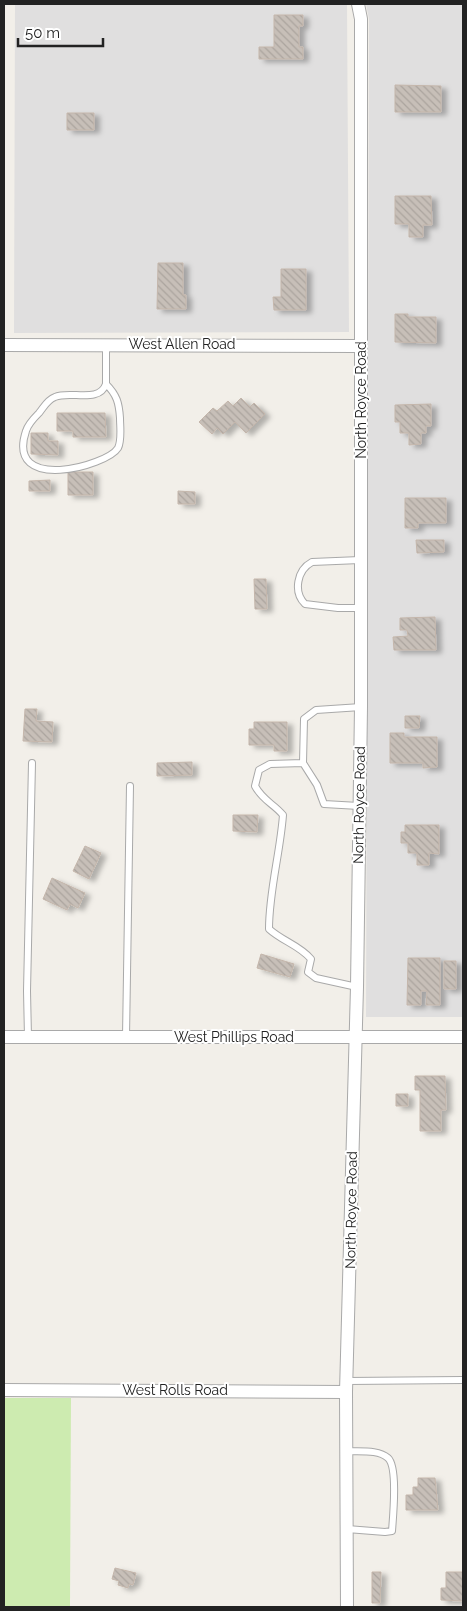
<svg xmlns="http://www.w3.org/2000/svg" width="467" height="1611" font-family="Raleway,sans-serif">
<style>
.residential{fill:#e0dfdf}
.grass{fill:#cdebb0}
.building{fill:url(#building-back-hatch);stroke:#c4b6ab;filter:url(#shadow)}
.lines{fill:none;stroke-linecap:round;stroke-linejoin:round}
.lane-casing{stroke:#a9a9a9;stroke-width:8}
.street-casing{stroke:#a9a9a9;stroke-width:14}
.lane{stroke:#fff;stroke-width:6}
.street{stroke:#fff;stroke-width:12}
.labels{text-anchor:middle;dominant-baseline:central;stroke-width:4;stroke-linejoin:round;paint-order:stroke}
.street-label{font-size:14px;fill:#222;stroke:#fff}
</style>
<defs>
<pattern id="building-back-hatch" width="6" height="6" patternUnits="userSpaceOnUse" patternTransform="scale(1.25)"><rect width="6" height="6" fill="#c7bfb8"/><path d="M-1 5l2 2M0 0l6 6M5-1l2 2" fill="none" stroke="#aba49e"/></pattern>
<filter id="shadow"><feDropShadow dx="5.5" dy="3" stdDeviation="2.5" flood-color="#0004"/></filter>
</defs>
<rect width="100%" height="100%" fill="#f2efe9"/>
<path class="residential" d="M15,4H347L349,332L14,333Z
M366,4H463V1017H366L369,19Z"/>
<path class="grass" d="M4,1398H71L70,1607H4Z"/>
<path class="building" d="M274,15H303V26H299V47H303V59H259V47H274Z
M395,85L441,86V112H395Z
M67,113H94V130H67Z
M395,196H431L432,225H423V237H409V224H395Z
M158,263H183V295H186V309H157Z
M281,269H306V310H274L273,297H281Z
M395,314H408V317H436V343L395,342Z
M241,398L250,407L254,403L265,414L246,433L235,422L223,434L217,428L212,434L199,422L213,408L217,411L228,401L233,406Z
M431,404V426H426V433H421V444L409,445V433H400V422H395V405Z
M57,413H105L106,437H73V431H57Z
M31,433H48V441H58V455L31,454Z
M68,472H93V495H68Z
M50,480V491H29V481Z
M178,491L195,492V504H178Z
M405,498H446V523H418V528H405Z
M416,540H444V552L417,553Z
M254,579H266L267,609H255Z
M435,617L436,650H394L393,637L408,636L407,630H400V618Z
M25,709H37L36,721L53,722L52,742L23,741Z
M405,716H420L419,728H405Z
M254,722H287V751H274V745H249V729H254Z
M390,733H404V737H437V767L423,768V763H390Z
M192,762V775L157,776V763Z
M233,815H258L257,832L233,831Z
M405,825H439V854L429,853V865H417V853H408V843H401V832H405Z
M85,846L101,853L89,879L73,871Z
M52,878L85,893L78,908L70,904L67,910L43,899Z
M261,954L294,964L290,977L257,968Z
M408,958H440V1005H426L427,991H421V1005H407Z
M444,961H456V989H444Z
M415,1076H445L446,1110H441V1131H420V1090H415Z
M396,1094H408V1106H396Z
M418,1478H435L438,1510H406V1495H413V1487H418Z
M115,1568L136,1573L133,1585L129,1584L128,1588L118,1585L119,1581L112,1579Z
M372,1572H381L380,1603H372Z
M446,1572H463V1601L441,1600V1588H446Z"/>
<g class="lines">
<defs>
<path id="lane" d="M106,345V384C99,404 70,390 55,397C47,400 44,407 39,413C34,418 28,424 26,431C5,494 107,466 118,448C122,440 120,427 120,418C119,403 117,395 106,384
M360,560L312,562C297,570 293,592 305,604L338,608H361
M303,763L270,764L259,770L255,786C263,801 273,803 283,815C280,854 269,891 269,929C282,941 299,945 311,959L308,972L316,978L357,987
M359,806L324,804L317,785L303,763L304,719L316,710L361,707
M28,1037L27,991L32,763
M126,1037L130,786
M347,1381L463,1380
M347,1451C359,1452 378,1449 388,1458C398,1467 393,1517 392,1531L385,1532L347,1529"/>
<path id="street" d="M4,345L361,346
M4,1037H463
M4,1390L346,1392
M347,1607L346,1392L357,987L361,707V19L358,4"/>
</defs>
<use href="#lane" class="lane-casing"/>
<use href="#street" class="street-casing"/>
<use href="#lane" class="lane"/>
<use href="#street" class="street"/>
</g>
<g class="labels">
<g class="street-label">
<text x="182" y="344">West Allen Road</text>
<text transform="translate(361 400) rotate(-90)">North Royce Road</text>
<text transform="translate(359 805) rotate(-89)">North Royce Road</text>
<text x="234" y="1037">West Phillips Road</text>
<text transform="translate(351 1210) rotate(-89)">North Royce Road</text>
<text x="175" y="1390">West Rolls Road</text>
</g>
</g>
<rect width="467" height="1611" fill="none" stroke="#222222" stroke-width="10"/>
<path d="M18 38v8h85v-8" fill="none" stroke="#222222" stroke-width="2.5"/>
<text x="25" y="38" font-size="15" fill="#222222" stroke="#ffffff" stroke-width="4" paint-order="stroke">50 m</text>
</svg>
